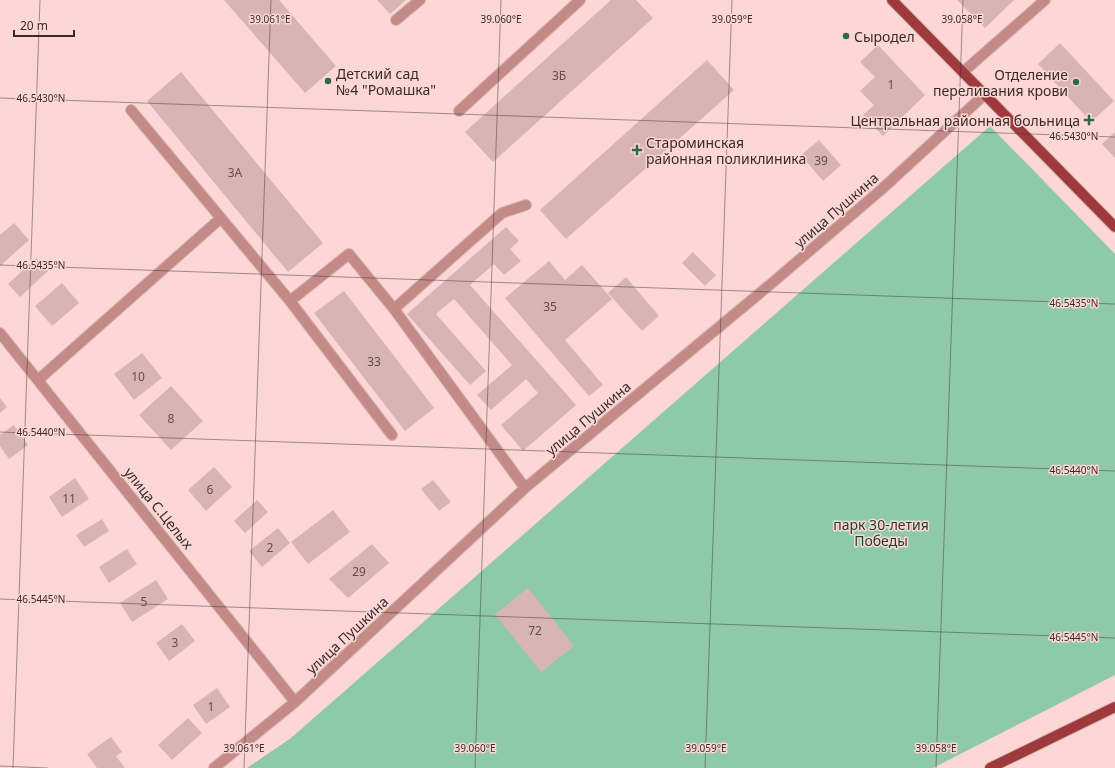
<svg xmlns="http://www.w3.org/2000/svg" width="1115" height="768" font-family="'Noto Sans',sans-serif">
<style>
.green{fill:#8ecaa9}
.building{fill:#d8b5b2}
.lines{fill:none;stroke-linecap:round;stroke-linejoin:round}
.lane-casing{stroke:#d5b5b3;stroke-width:12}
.street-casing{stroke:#d5b5b3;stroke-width:12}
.primary-casing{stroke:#d5b5b3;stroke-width:12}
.lane{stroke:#c48a87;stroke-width:10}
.street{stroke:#c48a87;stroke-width:10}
.primary{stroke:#9f3a3c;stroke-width:10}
.ticks{fill:none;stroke:#392b2a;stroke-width:1;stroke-opacity:0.45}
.poi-dot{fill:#32674c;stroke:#fcd7d5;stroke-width:1.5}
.labels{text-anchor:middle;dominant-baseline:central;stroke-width:3;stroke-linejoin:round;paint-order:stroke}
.number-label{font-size:12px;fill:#614e4c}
.poi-label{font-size:14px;fill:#392b2a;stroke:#fcd7d5;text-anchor:start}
.street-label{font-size:14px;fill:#392b2a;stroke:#fcd7d5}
.park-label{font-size:14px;fill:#1a3c2b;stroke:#fcd7d5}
.ticks-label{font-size:10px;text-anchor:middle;fill:#392b2a;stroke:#fcd7d5;stroke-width:3;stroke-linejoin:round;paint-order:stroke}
</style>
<rect width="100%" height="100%" fill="#fcd7d5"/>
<path class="green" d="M990,126L1115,254V675L933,768H247L291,738Z"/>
<path class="building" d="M224,0H279L336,66L305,93Z
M377,0H406L390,14Z
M611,0H636L653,18L493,162L465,132Z
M957,0H1014L985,28Z
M1060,43L1114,101L1091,122L1038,64Z
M878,45L925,95L883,136L863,115L874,105L860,91L875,77L860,62Z
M707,60L734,90L566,239L540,210Z
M181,72L323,243L288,272L147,101Z
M1115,132V158L1102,144Z
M819,140L841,165L823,181L801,155Z
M14,223L29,240L0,266V235Z
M506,227L519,241L510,249L521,261L504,275L494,264L470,285L576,405L523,451L501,425L538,393L526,379L491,410L477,395L512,365L454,299L436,314L486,371L470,385L407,314Z
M693,252L716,275L705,286L682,263Z
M36,258L48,271L20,297L8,284Z
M549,261L565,280L582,265L612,299L565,340L603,385L589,396L505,298Z
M626,277L659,316L642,331L608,293Z
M62,283L79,303L52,326L35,306Z
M344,291L434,408L405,431L314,313Z
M142,353L162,378L134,400L114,374Z
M171,386L203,421L171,450L139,415Z
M0,398L7,407L0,413Z
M14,425L28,445L9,459L0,446V435Z
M214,467L232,487L206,511L188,490Z
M75,478L89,499L62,517L49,497Z
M433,480L451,502L439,511L421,489Z
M257,500L268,512L245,533L234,521Z
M333,510L350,532L308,564L291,542Z
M102,519L109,531L84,547L76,535Z
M278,528L290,543L262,567L249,551Z
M372,544L389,563L348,598L329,579Z
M127,549L137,564L109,583L99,567Z
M156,580L168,599L132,622L120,603Z
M528,588L574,646L541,672L495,614Z
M182,624L195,641L169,661L156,643Z
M217,688L230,707L206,724L193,705Z
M188,718L202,733L172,760L158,745Z
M111,737L122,752L116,756L125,768H97L87,754Z"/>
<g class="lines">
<defs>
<path id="lane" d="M396,20L420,0
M131,110L290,301
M459,111L580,0
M38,380L221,218
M392,435L290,301L349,254L394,309
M525,488L394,309L502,213L526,205"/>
<path id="street" d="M963,72L1045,0
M0,333L295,702
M214,768L295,702L525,488L772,283L882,189L984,95"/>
<path id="primary" d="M892,0L1115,227
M990,768L1115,707"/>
</defs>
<use href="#lane" class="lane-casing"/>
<use href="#street" class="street-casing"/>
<use href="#primary" class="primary-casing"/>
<use href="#lane" class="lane"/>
<use href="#street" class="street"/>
<use href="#primary" class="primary"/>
</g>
<path class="ticks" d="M0,98L1115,137M0,265L1115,304M0,432L1115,471M0,599L1115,638M0,766L48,768M13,768L40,0M244,768L271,0M475,768L501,0M705,768L732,0M936,768L963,0"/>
<g class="poi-dot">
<circle cx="846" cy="36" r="4"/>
<circle cx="328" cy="81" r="4"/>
<circle cx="1076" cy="82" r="4"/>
<path d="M1087 114h4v4h4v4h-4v4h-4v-4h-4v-4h4z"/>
<path d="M635 144h4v4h4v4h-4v4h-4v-4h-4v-4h4z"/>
</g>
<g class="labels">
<g class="number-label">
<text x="559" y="75">3Б</text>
<text x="891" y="84">1</text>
<text x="821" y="160">39</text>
<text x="235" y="172">3А</text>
<text x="550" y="306">35</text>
<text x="374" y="361">33</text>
<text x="138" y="376">10</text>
<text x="171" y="418">8</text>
<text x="210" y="489">6</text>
<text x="69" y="498">11</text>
<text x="270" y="547">2</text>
<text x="359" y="571">29</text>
<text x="144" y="601">5</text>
<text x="535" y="630">72</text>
<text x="175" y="642">3</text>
<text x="211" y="706">1</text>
</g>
<g class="poi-label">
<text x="854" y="36">Сыродел</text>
<text x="336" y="73">Детский сад<tspan x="336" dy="16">№4 "Ромашка"</tspan></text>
<text x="1068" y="74" text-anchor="end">Отделение<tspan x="1068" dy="16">переливания крови</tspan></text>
<text x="1080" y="120" text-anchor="end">Центральная районная больница</text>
<text x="646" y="142">Староминская<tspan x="646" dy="16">районная поликлиника</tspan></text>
</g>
<g class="street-label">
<text transform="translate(836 210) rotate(-41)">улица Пушкина</text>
<text transform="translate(588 418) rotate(-40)">улица Пушкина</text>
<text transform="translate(159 508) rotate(51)">улица С.Целых</text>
<text transform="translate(347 635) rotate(-43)">улица Пушкина</text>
</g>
<g class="park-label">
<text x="881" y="524">парк 30-летия<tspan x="881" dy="16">Победы</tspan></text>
</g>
</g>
<g class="ticks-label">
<text x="270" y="23">39.061°E</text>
<text x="501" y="23">39.060°E</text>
<text x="732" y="23">39.059°E</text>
<text x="962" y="23">39.058°E</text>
<text x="41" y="102">46.5430°N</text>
<text x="1074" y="140">46.5430°N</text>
<text x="41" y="269">46.5435°N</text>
<text x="1074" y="307">46.5435°N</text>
<text x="41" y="436">46.5440°N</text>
<text x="1074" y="474">46.5440°N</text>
<text x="41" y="603">46.5445°N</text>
<text x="1074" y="641">46.5445°N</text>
<text x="244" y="752">39.061°E</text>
<text x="475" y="752">39.060°E</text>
<text x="706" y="752">39.059°E</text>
<text x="936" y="752">39.058°E</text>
</g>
<path d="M14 30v6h60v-6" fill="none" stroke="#392b2a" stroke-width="2"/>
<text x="20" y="30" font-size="12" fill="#392b2a" stroke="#fcd7d5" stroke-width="3" paint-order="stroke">20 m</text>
</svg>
